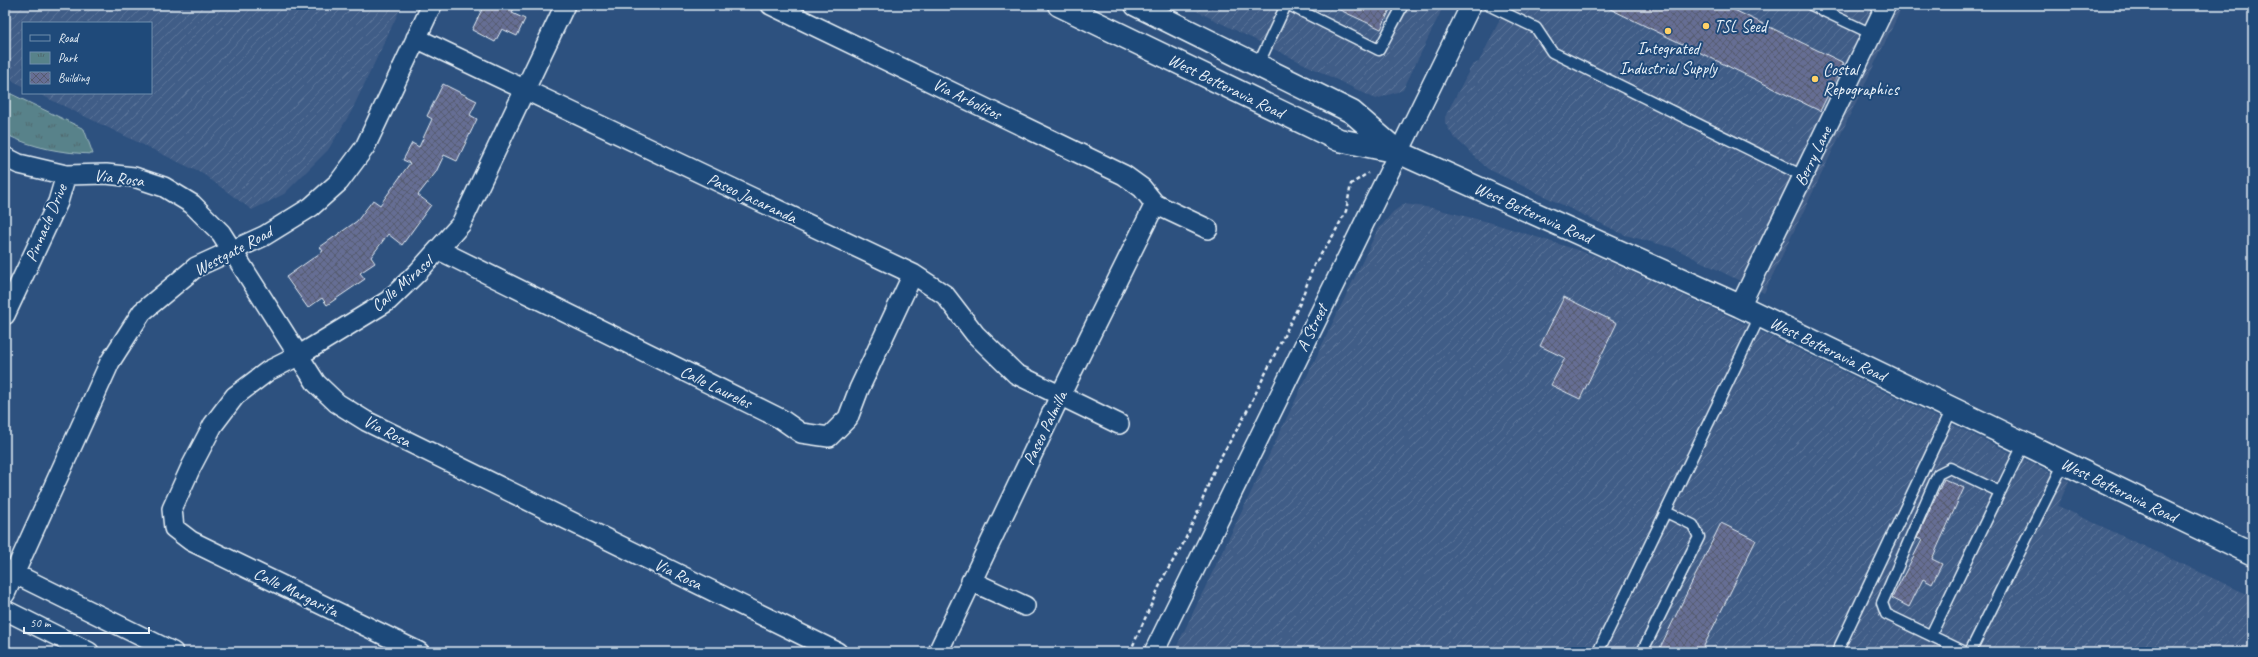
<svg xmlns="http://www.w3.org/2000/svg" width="2258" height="657" font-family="Caveat,sans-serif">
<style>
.industrial{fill:url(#industrial-furrows)}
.park{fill:url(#park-tufts);stroke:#a0bac1}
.building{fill:url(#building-cross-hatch);stroke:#e8f1f8}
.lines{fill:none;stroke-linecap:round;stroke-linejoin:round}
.lane-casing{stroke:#e8f1f8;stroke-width:13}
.street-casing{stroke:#e8f1f8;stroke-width:22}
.secondary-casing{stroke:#e8f1f8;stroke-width:25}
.path{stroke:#e8f1f8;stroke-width:2.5;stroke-dasharray:4 3;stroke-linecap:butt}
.lane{stroke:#1f4a7a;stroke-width:10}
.street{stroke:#1f4a7a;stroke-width:19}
.secondary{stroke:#1f4a7a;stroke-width:22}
.poi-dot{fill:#ffd166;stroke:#1f4a7a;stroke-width:1.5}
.labels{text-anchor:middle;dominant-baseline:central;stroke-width:4;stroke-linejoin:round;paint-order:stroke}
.poi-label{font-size:17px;fill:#e8f1f8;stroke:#1f4a7a;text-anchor:start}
.street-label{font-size:17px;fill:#e8f1f8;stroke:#1f4a7a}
</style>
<defs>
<pattern id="industrial-furrows" width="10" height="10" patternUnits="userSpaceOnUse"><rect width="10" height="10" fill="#415d87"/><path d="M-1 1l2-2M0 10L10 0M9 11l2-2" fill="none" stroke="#5c7599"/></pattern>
<pattern id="park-tufts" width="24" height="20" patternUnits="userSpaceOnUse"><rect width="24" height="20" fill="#58828a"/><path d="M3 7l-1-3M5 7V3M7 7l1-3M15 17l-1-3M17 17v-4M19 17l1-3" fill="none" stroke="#50686d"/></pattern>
<pattern id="building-cross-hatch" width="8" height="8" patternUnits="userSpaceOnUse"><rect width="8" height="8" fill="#666e94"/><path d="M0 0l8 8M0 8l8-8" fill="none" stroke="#565b6f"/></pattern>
</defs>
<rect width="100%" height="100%" fill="#2d517f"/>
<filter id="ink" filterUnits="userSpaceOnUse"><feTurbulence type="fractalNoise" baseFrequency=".025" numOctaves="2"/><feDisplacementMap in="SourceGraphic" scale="8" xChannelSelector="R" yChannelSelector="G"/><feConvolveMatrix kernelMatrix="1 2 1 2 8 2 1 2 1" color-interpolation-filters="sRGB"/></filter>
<g filter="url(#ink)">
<path class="industrial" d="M5,5H402L351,112L328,150L284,194L252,210L203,174L37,93H151V23H23V86L5,77Z
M1184,5H1444L1403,90L1376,99Z
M1507,5H1903L1764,293L1674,248L1625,235L1488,169L1453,136L1445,123V117L1472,65L1479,62Z
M1404,204L1432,208L1492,223L1599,257L1726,315L2069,481L2058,506L2253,597V652H1174L1377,231L1393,212Z"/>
<path class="park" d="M5,91L84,129L93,154C62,153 33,148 5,134Z"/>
<path class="building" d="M484,5H515L512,13L525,19L517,36L502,29L495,42L472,30Z
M1329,5H1392L1381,29Z
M1602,5H1724L1844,63L1820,111Z
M443,84L477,101L470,115L477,119L457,161L444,155L436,172L418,195L431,205L402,245L388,234L371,257L375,263L360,273L365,279L327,305L322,298L308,308L286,277L323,251L320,247L357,221L373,200L380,205L410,163L403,160L412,143L419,147L432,119L427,116Z
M1564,297L1617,323L1580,399L1551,385L1565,358L1540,346Z
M1944,479L1964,488L1932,559L1942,564L1932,584L1923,579L1909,607L1892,598L1922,540L1917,538Z
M1721,523L1756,540L1701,652H1658Z"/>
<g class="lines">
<defs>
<path id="lane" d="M1289,5L1379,50L1403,5
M1488,5L1536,28L1552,52L1803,176
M1811,5L1872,34
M1258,65L1286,5
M1931,635L2000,492
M1598,652L1760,316
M1642,652L1699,537L1693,525L1666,512
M1837,652L1952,409
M1965,652L1886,614L1882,603L1938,474L1950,468L2000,492L2024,443
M1970,652L2064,463"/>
<path id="street" d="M771,5L1124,175L1142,188L1155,204L1208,229
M416,38L913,274L945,295L975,334L1016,374L1119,424
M5,157L19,164L66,175L106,174L134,177L164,187L192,204L221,233L316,383L337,403L366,421L837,652
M439,250L781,419L801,433L829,437L848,418L859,389L913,274
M1740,306L1886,5
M5,315L58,202L66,175
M5,569L173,652
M971,581L1025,606
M5,594L110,362L142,312L196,267L264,236L311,207L339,182L365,147L432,5
M5,610L89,652
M419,652L191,541L174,528L172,509L191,467L213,425L235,396L268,371L298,356L388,301L418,272L461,224L565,5
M938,652L1060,396L1155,204
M1154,652L1471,5"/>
<path id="secondary" d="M1059,5L1339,140L1398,152L1740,306L2253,554
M1136,5L1352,112L1397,151"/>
</defs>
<use href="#lane" class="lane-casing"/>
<use href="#street" class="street-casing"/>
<use href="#secondary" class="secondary-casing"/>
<path class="path" d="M1130,652L1164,576L1183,544L1197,514L1216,465L1242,421L1300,303L1314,265L1334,234L1346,211L1351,184L1368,173"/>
<use href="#lane" class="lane"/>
<use href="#street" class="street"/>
<use href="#secondary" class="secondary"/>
</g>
</g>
<g class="poi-dot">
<circle cx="1706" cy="26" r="4"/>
<circle cx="1668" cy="31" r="4"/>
<circle cx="1815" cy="79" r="4"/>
</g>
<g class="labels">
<g class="poi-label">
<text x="1714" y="26">TSL Seed</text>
<text x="1668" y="48" text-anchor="middle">Integrated<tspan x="1668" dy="20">Industrial Supply</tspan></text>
<text x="1823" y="69">Costal<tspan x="1823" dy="20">Repographics</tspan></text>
</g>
<g class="street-label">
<text transform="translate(1226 86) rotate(26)">West Betteravia Road</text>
<text transform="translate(967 99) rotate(26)">Via Arbolitos</text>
<text transform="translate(1813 156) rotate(-64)">Berry Lane</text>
<text transform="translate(119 178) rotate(7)">Via Rosa</text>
<text transform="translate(752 198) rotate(25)">Paseo Jacaranda</text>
<text transform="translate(1533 213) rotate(24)">West Betteravia Road</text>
<text transform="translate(46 223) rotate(-67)">Pinnacle Drive</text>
<text transform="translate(233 251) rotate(-28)">Westgate Road</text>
<text transform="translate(402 284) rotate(-41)">Calle Mirasol</text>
<text transform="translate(1312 328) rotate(-64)">A Street</text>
<text transform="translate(1828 349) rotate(26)">West Betteravia Road</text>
<text transform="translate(716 387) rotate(26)">Calle Laureles</text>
<text transform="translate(1045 428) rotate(-64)">Paseo Palmilla</text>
<text transform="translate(387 431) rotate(27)">Via Rosa</text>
<text transform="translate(2119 490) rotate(26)">West Betteravia Road</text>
<text transform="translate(678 574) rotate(26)">Via Rosa</text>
<text transform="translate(296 592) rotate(26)">Calle Margarita</text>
</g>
</g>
<rect width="2258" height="657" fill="none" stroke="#1f4a7a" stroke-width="20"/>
<rect x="10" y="10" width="2238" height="637" fill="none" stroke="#e8f1f8" stroke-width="1.5" filter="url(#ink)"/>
<rect x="22" y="22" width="130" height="72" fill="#1f4a7a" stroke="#6f8dac"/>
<rect x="30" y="35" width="20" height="6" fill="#1f4a7a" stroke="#6f8dac"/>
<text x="58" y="42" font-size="12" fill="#e8f1f8">Road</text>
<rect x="30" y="52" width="20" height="12" fill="url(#park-tufts)" stroke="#6f8dac"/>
<text x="58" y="62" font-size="12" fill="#e8f1f8">Park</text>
<rect x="30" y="72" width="20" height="12" fill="url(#building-cross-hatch)" stroke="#6f8dac"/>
<text x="58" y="82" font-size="12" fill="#e8f1f8">Building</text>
<path d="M24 627v6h125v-6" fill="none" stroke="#e8f1f8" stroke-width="2"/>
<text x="30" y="627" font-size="12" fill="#e8f1f8" stroke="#1f4a7a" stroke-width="3" paint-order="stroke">50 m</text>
</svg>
